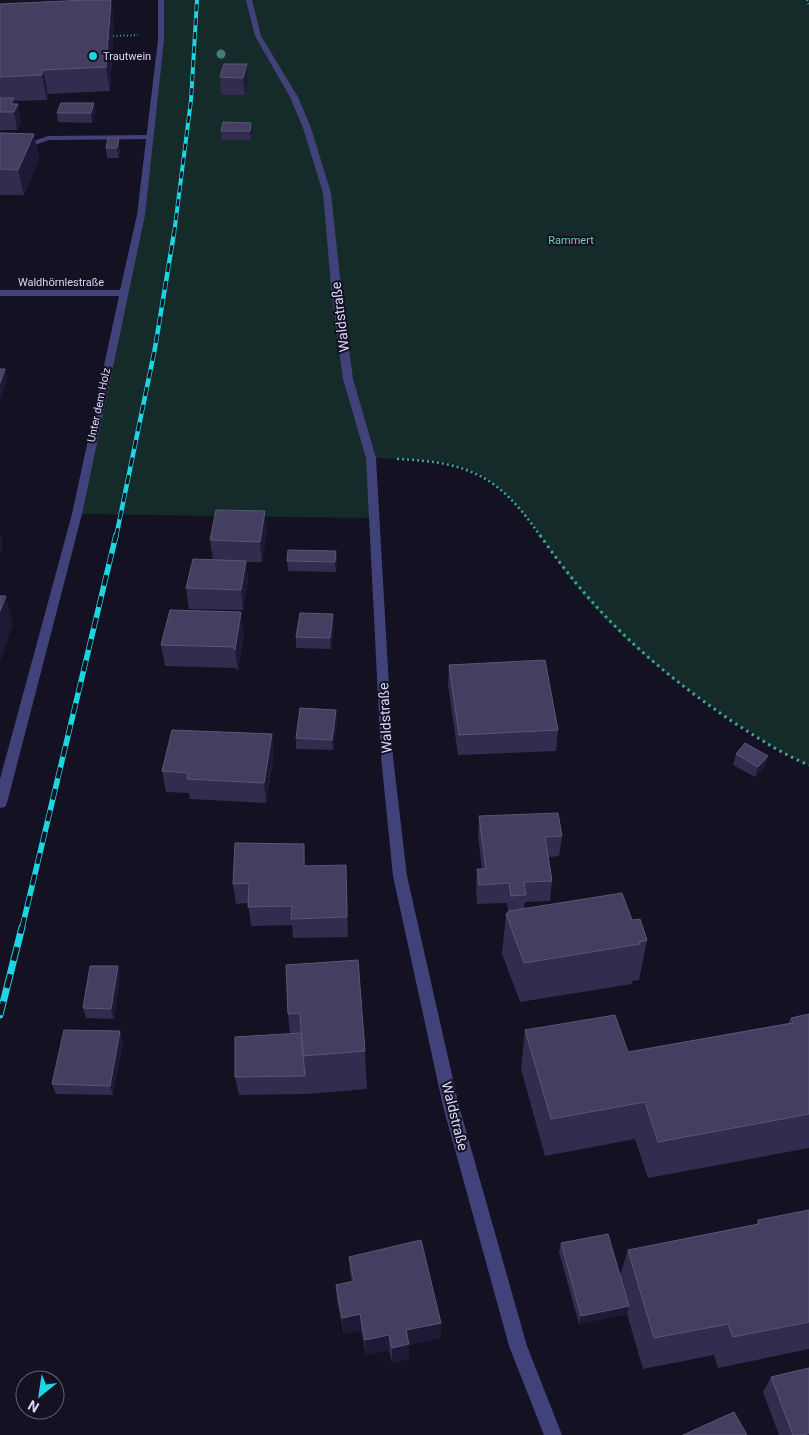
<svg xmlns="http://www.w3.org/2000/svg" width="809" height="1435" font-family="Roboto,sans-serif">
<style>
.green{fill:#152b2a}
.lines{fill:none;stroke-linecap:round;stroke-linejoin:round}
.path-far2{stroke:#3ea79c;stroke-width:2;stroke-dasharray:1 2.5;stroke-linecap:butt}
.path-far1{stroke:#3ea79c;stroke-width:2.5;stroke-dasharray:2 3;stroke-linecap:butt}
.path{stroke:#3ea79c;stroke-width:3;stroke-dasharray:2.5 4;stroke-linecap:butt}
.lane{fill:#42427b;fill-rule:evenodd}
.street{fill:#42427b;fill-rule:evenodd}
.rail-far3-casing{stroke:#1cd6e1;stroke-width:4}
.rail-far2-casing{stroke:#1cd6e1;stroke-width:4.5}
.rail-far1-casing{stroke:#1cd6e1;stroke-width:5.5}
.rail-casing{stroke:#1cd6e1;stroke-width:7}
.rail-far3{stroke:#131122;stroke-width:2.5;stroke-dasharray:7;stroke-linecap:butt}
.rail-far2{stroke:#131122;stroke-width:3;stroke-dasharray:9;stroke-linecap:butt}
.rail-far1{stroke:#131122;stroke-width:4;stroke-dasharray:11;stroke-linecap:butt}
.rail{stroke:#131122;stroke-width:5;stroke-dasharray:14;stroke-linecap:butt}
.tree{fill:#447b72}
.wall{fill:#322c4e}
.shaded-wall{fill:#1e1935}
.building{fill:#443e60;stroke:#5b5678}
.poi-dot{fill:#1cd6e1;stroke:#131122;stroke-width:2}
.labels{text-anchor:middle;dominant-baseline:central;stroke-width:4;stroke-linejoin:round;paint-order:stroke}
.far-poi-label{font-size:11px;fill:#d9d7fa;stroke:#131122;text-anchor:start}
.far-park-label{font-size:11px;fill:#6cd1b3;stroke:#131122}
.far-street-label{font-size:11px;fill:#d9d7fa;stroke:#131122}
.street-label{font-size:14px;fill:#d9d7fa;stroke:#131122}
</style>
<rect width="100%" height="100%" fill="#131122"/>
<path class="green" d="M161,0H809V765C787,756 767,743 747,730C688,692 623,644 579,590C550,554 524,502 485,478C452,456 409,460 371,458L374,518L77,514L141,215L161,40Z"/>
<g class="lines">
<path class="path-far2" d="M807,0L809,6
M113,36L138,35
M112,60L136,59"/>
<path class="path-far1" d="M397,459C470,462 499,476 541,537"/>
<path class="path" d="M540,535C593,613 655,669 733,722C758,738 782,754 809,765"/>
<path class="lane" d="M246,0H252L261,36L298,97L311,128L331,193L342,297L353,379L376,458L375,460L371,461L366,458L343,379L332,297L323,193L303,128L290,97L255,36Z
M150,135L154,137L153,139L49,140L23,149L0,148V144L22,145L48,136Z"/>
<path class="street" d="M158,0H164V40L145,215L82,514L7,803L5,807L0,808V779L72,514L119,296H0V290H120L137,215L158,40Z
M371,455L376,458L393,757L407,876L459,1106L527,1346L562,1435H544L509,1346L443,1106L393,876L381,757L366,458Z"/>
<defs>
<path id="rail-far3" d="M174,234L191,100L197,0"/>
<path id="rail-far2" d="M116,537L155,348L174,233"/>
<path id="rail-far1" d="M22,928L116,535"/>
<path id="rail" d="M0,1015L22,927"/>
</defs>
<use href="#rail-far3" class="rail-far3-casing"/>
<use href="#rail-far2" class="rail-far2-casing"/>
<use href="#rail-far1" class="rail-far1-casing"/>
<use href="#rail" class="rail-casing"/>
<use href="#rail-far3" class="rail-far3"/>
<use href="#rail-far2" class="rail-far2"/>
<use href="#rail-far1" class="rail-far1"/>
<use href="#rail" class="rail"/>
</g>
<circle class="tree" cx="221" cy="54" r="4.5"/>
<path class="wall" d="M0,4L114,22L110,91L48,94L47,100L14,101L15,104H18L21,122L17,130H0Z
M247,64L248,82L245,95H221L220,77Z
M96,112L92,123L58,122L57,113Z
M251,123L252,132L251,140H222L221,131Z
M0,133L34,134L39,159L24,195H0Z
M106,148H120L119,158H107Z
M267,531L262,562H246L248,581L243,610L189,609L186,588L213,560L210,540Z
M336,551L337,562L336,572L288,571L287,561Z
M334,624L331,649L296,648V637Z
M244,633L238,671L236,668L165,666L161,645Z
M449,665L558,730L556,751L458,755L448,685Z
M336,710L337,720L333,750L296,749V738Z
M272,734L274,754L266,803L190,799L189,793L166,792L162,771Z
M736,754L768,756L765,766L755,777L733,765Z
M479,816L562,836L559,856L549,857L552,881L550,901L525,902L524,909L632,920L647,940L639,980L632,981V984L520,1002L502,954L506,914L508,912L507,903L477,904L476,889L477,869H482L478,836Z
M306,866L347,885L348,937L293,938L292,925L251,926L248,903L236,904L233,884Z
M286,965L365,1051L367,1089L306,1094L239,1095L235,1077L290,1034L288,1014Z
M120,976L114,1019L86,1018L83,1008Z
M809,1014V1148L648,1178L635,1139L545,1156L521,1069L525,1030L628,1052L788,1023L791,1018Z
M120,1031L123,1041L113,1095L56,1094L52,1084Z
M809,1210V1349L718,1368L714,1355L643,1369L627,1314L579,1324L559,1252L561,1243L620,1275L628,1250L756,1224L758,1220Z
M349,1257L441,1323L440,1338L409,1345V1359L392,1363L389,1350L366,1355L361,1330L344,1334L337,1301L336,1285L352,1282L350,1273Z
M771,1377L809,1435H779L763,1392Z"/>
<path class="shaded-wall" d="M111,0L114,22L110,91L106,67Z
M247,64L248,82L245,95L243,78Z
M43,70L48,94L47,100L42,75Z
M14,98L16,108L18,104L21,122L17,130L14,112L11,104Z
M94,103L96,112L92,123L91,113Z
M251,123L252,132L251,140L250,131Z
M34,134L39,159L24,195L18,170Z
M119,138L120,148L119,158L117,148Z
M5,369L7,379L0,401V383Z
M265,511L267,531L262,562L260,542Z
M0,533L3,544L0,555Z
M336,551L337,562L336,572L335,562Z
M246,561L248,581L243,610L241,590Z
M6,596L13,624L0,663V611Z
M241,612L244,633L238,671L235,650Z
M333,614L334,624L331,649L330,638Z
M336,710L337,720L333,750L332,740Z
M272,734L274,754L266,803L264,783Z
M768,756L765,766L755,777L758,767Z
M304,844L306,864L305,886L304,866Z
M346,865L347,885L348,937L347,917Z
M118,966L120,976L114,1019L111,1009Z
M120,1031L123,1041L113,1095L110,1086Z
M629,1306L627,1314L579,1324L581,1316Z
M360,1314L361,1330L344,1334L342,1318Z
M441,1323L440,1338L409,1345V1359L392,1363V1348L406,1330Z
M389,1335V1350L366,1355L365,1340Z"/>
<path class="building" d="M87,0H111L106,67L43,70L42,75L0,77V4Z
M224,64H247L243,78L220,77Z
M0,98H14L11,104H18L14,112H0Z
M61,103H94L91,113H57Z
M223,122L251,123L250,131H221Z
M0,133L34,134L18,170L0,169Z
M108,138H119L117,148H106Z
M0,369H5L0,383Z
M216,510L265,511L260,542L210,540Z
M288,550L336,551L335,562L287,561Z
M193,559L246,561L241,590L186,588Z
M0,596H6L0,611Z
M170,610L241,612L235,650L234,647L161,645Z
M300,613L333,614L330,638L296,637Z
M545,660L558,730L459,735L449,665Z
M300,708L336,710L332,740L296,738Z
M172,730L272,734L264,783L187,779L188,773L162,771Z
M745,743L768,756L758,767L736,754Z
M558,813L562,836L545,837L552,881L524,882L526,895L511,896L509,883L479,885L477,869H486L479,816Z
M235,843L304,844V866L346,865L347,917L291,919L292,906L248,907L249,883L233,884Z
M622,893L632,920L640,919L647,940L639,942L640,944L524,963L506,914L509,911Z
M358,960L365,1051L303,1056L300,1013L288,1014L286,965Z
M90,966H118L111,1009L83,1008Z
M809,1014V1114L658,1142L645,1102L551,1119L525,1030L615,1015L628,1052L793,1023L791,1018Z
M64,1030L120,1031L110,1086L52,1084Z
M301,1033L305,1076L235,1077V1037Z
M809,1210V1322L733,1337L728,1324L654,1338L628,1250L759,1224L758,1220Z
M608,1234L629,1306L581,1316L561,1243Z
M421,1240L441,1323L406,1330L409,1344L392,1348L389,1335L365,1340L360,1314L342,1318L336,1285L354,1281L349,1257Z
M809,1368V1433L803,1435H793L771,1377Z
M734,1412L747,1435H683Z"/>
<circle class="poi-dot" cx="93" cy="56" r="5"/>
<g class="labels">
<g class="far-poi-label">
<text x="103" y="56">Trautwein</text>
</g>
<g class="far-park-label">
<text x="571" y="240">Rammert</text>
</g>
<g class="far-street-label">
<text x="61" y="282">Waldhörnlestraße</text>
<text transform="translate(99 405) rotate(-78)">Unter dem Holz</text>
</g>
<g class="street-label">
<text transform="translate(340 317) rotate(-97)">Waldstraße</text>
<text transform="translate(385 718) rotate(-93)">Waldstraße</text>
<text transform="translate(455 1116) rotate(76)">Waldstraße</text>
</g>
</g>
<g transform="translate(40 1395) rotate(210)"><circle r="24" fill="#131122" stroke="#626078"/>
<path d="M0-4L9 19L0 12L-9 19Z" fill="#1cd6e1"/>
<text y="-8" font-size="14" font-weight="bold" text-anchor="middle" fill="#d9d7fa">N</text>
</g>
</svg>
